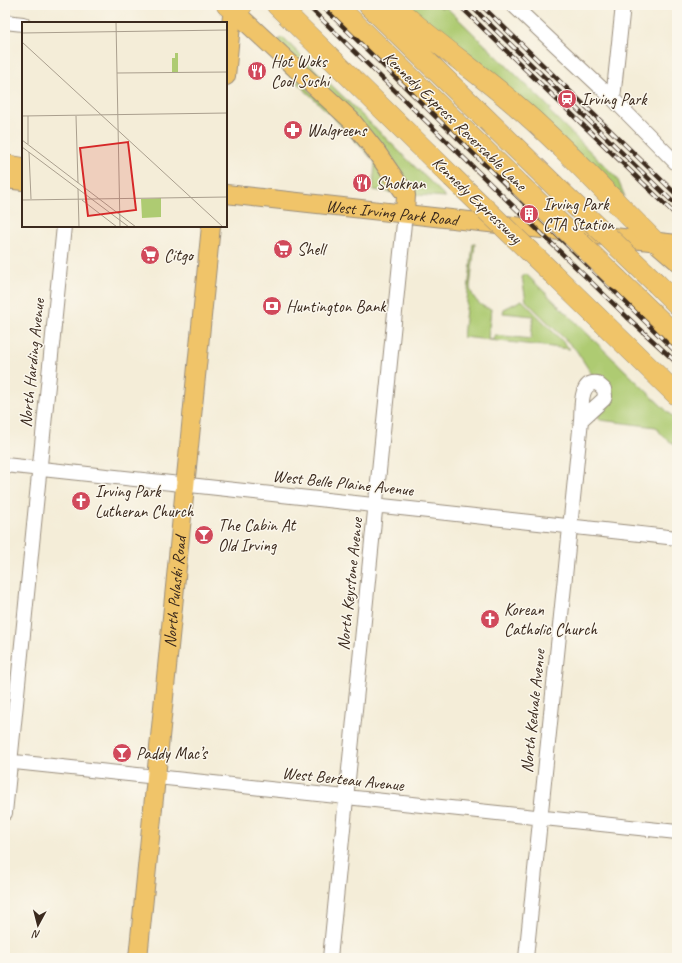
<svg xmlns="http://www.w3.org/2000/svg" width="682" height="963" font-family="Caveat,sans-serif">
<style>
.green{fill:#aecb72;stroke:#747a48}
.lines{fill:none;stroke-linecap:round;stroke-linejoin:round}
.minor-casing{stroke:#988c7b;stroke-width:16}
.major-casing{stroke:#988c7b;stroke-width:20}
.highway-casing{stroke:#988c7b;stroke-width:22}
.minor{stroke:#fff;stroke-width:14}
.major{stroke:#f0c469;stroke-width:18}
.highway{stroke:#f0c469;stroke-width:21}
.rail-casing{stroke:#3b2a1e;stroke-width:4.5}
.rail{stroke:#fbf7ec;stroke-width:3;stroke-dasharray:9;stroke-linecap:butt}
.highway-bridge-casing{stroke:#988c7b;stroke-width:22;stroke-linecap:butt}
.highway-bridge{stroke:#f0c469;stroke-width:21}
.labels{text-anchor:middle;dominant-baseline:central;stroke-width:3;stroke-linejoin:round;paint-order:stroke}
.poi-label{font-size:17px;fill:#3b2a1e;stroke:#fbf7ec;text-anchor:start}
.street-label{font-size:17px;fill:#3b2a1e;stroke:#fbf7ec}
.inset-road{fill:none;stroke:#aa9f8e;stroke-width:1}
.view{fill:#d62828;fill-opacity:0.15;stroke:#d62828;stroke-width:2}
.inset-edge{fill:none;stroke:#3b2a1e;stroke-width:2}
</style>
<rect width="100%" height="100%" fill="#fbf7ec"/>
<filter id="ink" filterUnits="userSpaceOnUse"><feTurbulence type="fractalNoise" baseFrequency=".025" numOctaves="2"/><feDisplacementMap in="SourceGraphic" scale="8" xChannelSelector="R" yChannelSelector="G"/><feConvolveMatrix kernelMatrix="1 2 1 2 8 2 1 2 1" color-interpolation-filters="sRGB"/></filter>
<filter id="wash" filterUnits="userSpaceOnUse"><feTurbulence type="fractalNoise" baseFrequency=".012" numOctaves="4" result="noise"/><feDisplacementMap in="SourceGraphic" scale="16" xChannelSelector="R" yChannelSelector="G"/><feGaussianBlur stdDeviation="0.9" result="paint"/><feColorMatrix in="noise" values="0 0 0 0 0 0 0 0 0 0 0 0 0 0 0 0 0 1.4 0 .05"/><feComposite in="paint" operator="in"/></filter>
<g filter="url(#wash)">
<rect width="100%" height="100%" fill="#f4edd8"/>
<path class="green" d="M405,5H438L441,8L445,6L551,109L549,111L617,178L625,197Z
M282,37L446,197L417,195L381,144L278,41Z
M276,60L347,125L375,162L397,193L373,190L375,162L330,114L275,62Z
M473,244H475L470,288C473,299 480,307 491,309L488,339L494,340L495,335L531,339L533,316L503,313L504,309L522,300L570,349L463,337Z
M526,274L677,421V447L662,435L656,427L600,420L598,416C603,411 610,406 612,399C614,395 613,394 611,391C606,381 604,377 593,376L576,350L526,301L522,277Z"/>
</g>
<g filter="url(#ink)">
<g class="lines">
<defs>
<path id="minor" d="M513,5L613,99L677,164
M5,22L23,24
M613,99L623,5
M5,465L677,538
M5,761L677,832
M5,813L64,226
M330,958L405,213
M526,958L581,420C582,408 579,381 597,383L604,389L605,396L604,399L581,420"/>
<g id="major">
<path d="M230,5L233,10L351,120L375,150L406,195L405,213"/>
<path d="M226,76L233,5"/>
<path d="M5,164L23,167"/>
<path d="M5,179L23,181"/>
<path id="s1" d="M226,194L677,244"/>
<path d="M654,241L677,261"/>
<path id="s2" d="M138,958L211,226"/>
</g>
<path id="highway" d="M227,5L233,10L242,5
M277,5L452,177
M336,5L519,184
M369,5L556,187
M393,5C430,39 472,68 511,101C562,144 607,194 654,241
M553,274L677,395
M618,280L677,337
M657,284L677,304"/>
</defs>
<use href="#minor" class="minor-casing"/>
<use href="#major" class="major-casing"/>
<use href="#highway" class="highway-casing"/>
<use href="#minor" class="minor"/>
<use href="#major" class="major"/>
<use href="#highway" class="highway"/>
<defs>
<path id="rail" d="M307,5L627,317L677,363
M321,5L602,279L677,353
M459,5L677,216
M470,5L677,206
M481,5L677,195"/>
</defs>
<use href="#rail" class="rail-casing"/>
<use href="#rail" class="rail"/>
<defs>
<path id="highway-bridge" d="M452,177L553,274
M519,184L618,280
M556,187L657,284"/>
</defs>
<use href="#highway-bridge" class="highway-bridge-casing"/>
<use href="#highway-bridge" class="highway-bridge"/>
</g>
</g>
<defs>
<symbol id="restaurant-disc" viewBox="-11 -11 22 22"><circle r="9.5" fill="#d1495b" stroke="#fbf7ec"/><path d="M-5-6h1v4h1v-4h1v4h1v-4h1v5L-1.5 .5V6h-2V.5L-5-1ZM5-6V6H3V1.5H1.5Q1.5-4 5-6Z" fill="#fff"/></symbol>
<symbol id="station-disc" viewBox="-11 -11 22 22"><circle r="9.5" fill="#d1495b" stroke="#fbf7ec"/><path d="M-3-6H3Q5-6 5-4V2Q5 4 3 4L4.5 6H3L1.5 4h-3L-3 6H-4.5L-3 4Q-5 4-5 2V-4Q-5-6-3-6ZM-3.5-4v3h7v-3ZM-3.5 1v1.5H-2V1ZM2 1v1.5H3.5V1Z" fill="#fff"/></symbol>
<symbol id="pharmacy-disc" viewBox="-11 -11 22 22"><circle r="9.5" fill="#d1495b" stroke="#fbf7ec"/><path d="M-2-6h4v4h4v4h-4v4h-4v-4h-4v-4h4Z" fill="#fff"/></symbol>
<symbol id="building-disc" viewBox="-11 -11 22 22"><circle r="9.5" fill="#d1495b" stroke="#fbf7ec"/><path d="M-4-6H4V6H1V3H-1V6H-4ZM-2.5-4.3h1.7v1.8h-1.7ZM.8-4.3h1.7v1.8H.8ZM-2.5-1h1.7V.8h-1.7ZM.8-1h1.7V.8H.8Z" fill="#fff"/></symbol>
<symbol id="supermarket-disc" viewBox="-11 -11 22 22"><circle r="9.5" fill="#d1495b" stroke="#fbf7ec"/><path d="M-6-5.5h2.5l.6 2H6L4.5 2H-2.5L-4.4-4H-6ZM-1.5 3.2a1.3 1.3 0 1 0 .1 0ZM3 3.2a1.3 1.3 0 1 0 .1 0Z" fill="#fff"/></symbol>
<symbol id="bank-disc" viewBox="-11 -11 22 22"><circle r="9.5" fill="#d1495b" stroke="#fbf7ec"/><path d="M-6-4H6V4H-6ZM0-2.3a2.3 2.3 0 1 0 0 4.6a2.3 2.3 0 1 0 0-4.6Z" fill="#fff"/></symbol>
<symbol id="church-disc" viewBox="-11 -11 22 22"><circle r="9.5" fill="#d1495b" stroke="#fbf7ec"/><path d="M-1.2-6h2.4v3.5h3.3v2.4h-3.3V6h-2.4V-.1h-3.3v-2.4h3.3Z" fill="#fff"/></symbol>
<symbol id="bar-disc" viewBox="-11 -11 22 22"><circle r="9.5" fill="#d1495b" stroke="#fbf7ec"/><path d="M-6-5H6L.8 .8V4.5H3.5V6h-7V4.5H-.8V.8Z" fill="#fff"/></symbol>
</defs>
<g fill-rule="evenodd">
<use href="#restaurant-disc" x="246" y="60" width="22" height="22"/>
<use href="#station-disc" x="556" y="88" width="22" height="22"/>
<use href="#pharmacy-disc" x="282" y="119" width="22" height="22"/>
<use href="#restaurant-disc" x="351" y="172" width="22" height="22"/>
<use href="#building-disc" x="518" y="203" width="22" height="22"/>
<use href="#supermarket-disc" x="272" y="238" width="22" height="22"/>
<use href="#supermarket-disc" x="139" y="244" width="22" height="22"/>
<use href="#bank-disc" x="261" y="295" width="22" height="22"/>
<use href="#church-disc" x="70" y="490" width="22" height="22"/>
<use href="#bar-disc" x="193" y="524" width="22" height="22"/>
<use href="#church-disc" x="479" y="608" width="22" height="22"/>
<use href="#bar-disc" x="111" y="742" width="22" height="22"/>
</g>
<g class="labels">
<g class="poi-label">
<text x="271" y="61">Hot Woks<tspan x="271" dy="20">Cool Sushi</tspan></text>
<text x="581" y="99">Irving Park</text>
<text x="307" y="130">Walgreens</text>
<text x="376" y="183">Shokran</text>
<text x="543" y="204">Irving Park<tspan x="543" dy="20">CTA Station</tspan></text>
<text x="297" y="249">Shell</text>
<text x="164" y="255">Citgo</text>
<text x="286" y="306">Huntington Bank</text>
<text x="95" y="491">Irving Park<tspan x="95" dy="20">Lutheran Church</tspan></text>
<text x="218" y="525">The Cabin At<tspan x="218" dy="20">Old Irving</tspan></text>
<text x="504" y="609">Korean<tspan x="504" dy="20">Catholic Church</tspan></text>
<text x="136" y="753">Paddy Mac’s</text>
</g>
<g class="street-label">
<text transform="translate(455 121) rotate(44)">Kennedy Express Reversable Lane</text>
<text transform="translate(477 200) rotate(44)">Kennedy Expressway</text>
<text stroke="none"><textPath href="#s1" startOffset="167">West Irving Park Road</textPath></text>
<text transform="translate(32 363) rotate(-84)">North Harding Avenue</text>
<text transform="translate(343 483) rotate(6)">West Belle Plaine Avenue</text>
<text transform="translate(350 584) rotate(-84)">North Keystone Avenue</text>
<text stroke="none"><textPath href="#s2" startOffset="368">North Pulaski Road</textPath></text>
<text transform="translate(533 711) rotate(-84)">North Kedvale Avenue</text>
<text transform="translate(343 779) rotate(6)">West Berteau Avenue</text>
</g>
</g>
<g transform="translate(22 22)">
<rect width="205" height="205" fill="#f4edd8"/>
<path d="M153,31H156V50H150V36H153ZM139,176V195L120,196L119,177Z" fill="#aecb72"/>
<path class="inset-road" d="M94,0L98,205M0,11L205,8M0,20L201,205M95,51L205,50M0,94L205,91M6,94V122M54,94L56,161M0,118L114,205M0,125L107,205M7,130L9,177M56,167L57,205M0,178L205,175M60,178L95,205"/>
<path class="view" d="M106,120L114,188L66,194L58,126Z"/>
<rect width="205" height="205" class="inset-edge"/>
</g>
<rect width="682" height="963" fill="none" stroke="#fbf7ec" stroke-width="20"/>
<g transform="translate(38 925) rotate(187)" stroke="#fbf7ec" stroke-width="3" paint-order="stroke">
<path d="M0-3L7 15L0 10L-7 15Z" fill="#3b2a1e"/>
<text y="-6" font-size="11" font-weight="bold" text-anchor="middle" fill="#3b2a1e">N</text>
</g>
</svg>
